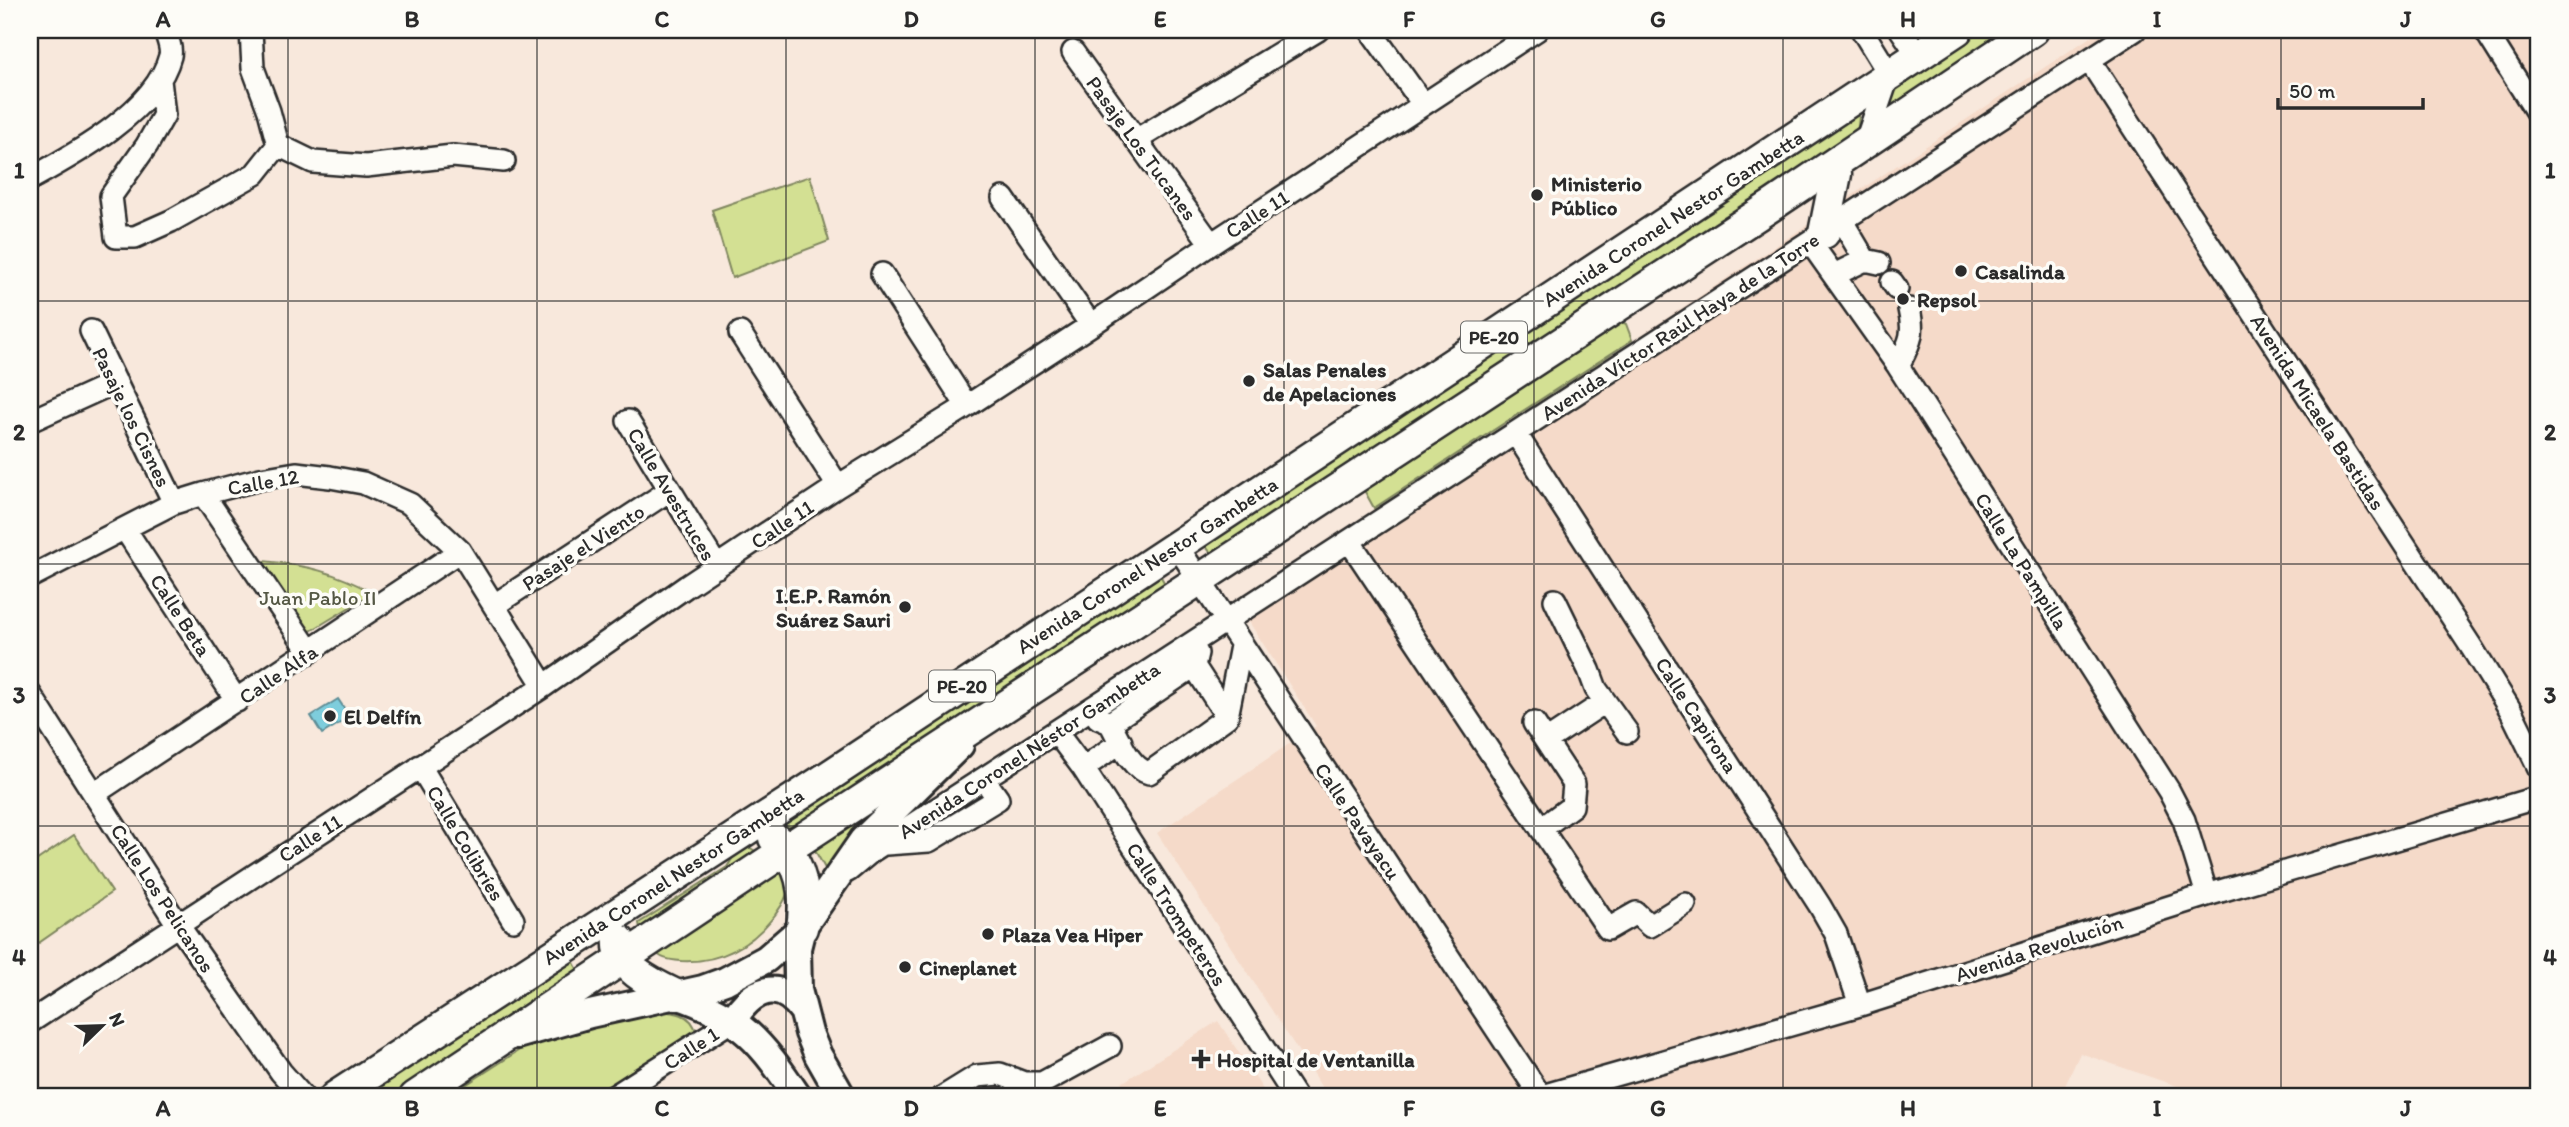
<svg xmlns="http://www.w3.org/2000/svg" width="2569" height="1127" font-family="Itim,sans-serif">
<style>
.built{fill:#f5dac9}
.green{fill:#d3e093;stroke:#7f865f;stroke-width:2}
.water{fill:#7ecddc;stroke:#5d8c95;stroke-width:2}
.lines{fill:none;stroke-linecap:round;stroke-linejoin:round}
.minor-casing{stroke:#2b2b2b;stroke-width:26}
.major-casing{stroke:#2b2b2b;stroke-width:32}
.highway-casing{stroke:#2b2b2b;stroke-width:35}
.minor{stroke:#fdfcf7;stroke-width:21}
.major{stroke:#fdfcf7;stroke-width:26}
.highway{stroke:#fdfcf7;stroke-width:30}
.grid{fill:none;stroke:#2b2b2b;stroke-width:2;stroke-opacity:0.55}
.poi-dot{fill:#2b2b2b;stroke:#fdfcf7;stroke-width:2.5}
.labels{text-anchor:middle;dominant-baseline:central;stroke-width:7;stroke-linejoin:round;paint-order:stroke}
.shield{fill:#fdfcf7;stroke:#6a6a68;stroke-width:2}
.shield-label{font-size:19px;font-weight:bold;fill:#2b2b2b}
.street-label{font-size:21px;fill:#2b2b2b;stroke:#fdfcf7}
.poi-label{font-size:21px;font-weight:bold;fill:#2b2b2b;stroke:#fdfcf7;text-anchor:start}
.park-label{font-size:21px;fill:#555845;stroke:#fdfcf7}
.neatline{fill:none;stroke:#2b2b2b;stroke-width:2.5}
.grid-label{font-size:23px;text-anchor:middle;font-weight:bold;fill:#2b2b2b}
</style>
<rect width="100%" height="100%" fill="#f8e8dc"/>
<filter id="ink" filterUnits="userSpaceOnUse"><feTurbulence type="fractalNoise" baseFrequency=".0143" numOctaves="2"/><feDisplacementMap in="SourceGraphic" scale="14" xChannelSelector="R" yChannelSelector="G"/><feConvolveMatrix kernelMatrix="1 2 1 2 8 2 1 2 1" color-interpolation-filters="sRGB"/></filter>
<g filter="url(#ink)">
<path class="built" d="M2101,30H2539V1097H2209L2080,1053L2060,1097H1328L1157,833L1316,726L1235,600L1628,344Z
M1218,1021L1268,1097H1100Z"/>
<path class="green" d="M1979,30H2012L1887,113L1885,92Z
M1860,108L1857,134L1218,554L1211,553L1206,547L1207,539Z
M810,176L829,241L732,278L712,210Z
M1622,322L1626,324L1632,340L1374,508L1364,490Z
M263,561C306,565 335,572 373,593L309,632Z
M1160,575L1165,584L1164,591L797,831L778,821Z
M896,792L827,872L812,845Z
M74,835L112,892L30,949V865Z
M742,843L762,855L641,933L639,923L727,867Z
M781,865C784,873 788,882 787,892C787,899 779,909 775,915C751,946 720,963 681,961C669,960 660,959 652,949Z
M572,959L580,974L393,1097H358Z
M657,1011C674,1012 692,1013 696,1032L596,1097H447L538,1038Z"/>
<path class="water" d="M338,699L350,717L322,734L311,716Z"/>
<g class="lines">
<defs>
<path id="minor" d="M1370,30L1423,104
M1862,30L1889,74L1866,141
M1901,30L1918,55
M2485,30L2539,116
M1073,52L1211,244
M2089,60L2472,648L2511,711L2539,768
M160,80L164,115L147,145L111,196L116,237H135L171,221L255,174L278,145L269,111L253,68L251,30
M1136,140L1318,30
M278,145L313,162L366,166L453,156L504,161
M30,179C76,154 156,110 170,56C172,48 167,38 165,30
M1003,198L1091,325
M1842,221L1865,260
M1810,242L1898,366L2169,791L2184,820L2207,895
M882,274L967,406
M1834,275L1865,260L1879,263
M1892,282L1897,289
M91,331L174,503
M740,333L838,486
M1898,366C1910,342 1915,335 1909,309
M30,421L116,382
M628,421L717,567
M1516,434L1820,906L1836,934L1860,1005
M203,494L310,652
M125,529L237,701
M1350,542L1608,929L1636,913L1650,926L1685,904
M1177,546L1540,1095
M30,577L174,503L203,494L260,479L296,473L330,477L363,483L410,504L460,551L544,686
M1555,600L1589,670L1596,689L1627,732
M496,604L670,490
M30,694L178,925L281,1072L303,1097
M1227,717L1241,646
M1098,718L1110,723L1194,666L1197,653
M1110,723C1120,740 1129,768 1149,773L1227,717L1194,666
M1534,723L1574,784L1572,806L1541,829
M1056,732L1083,768L1295,1097
M1546,741L1605,702
M420,766L513,920
M1083,768L1121,742
M94,794L460,551
M886,844L929,841L998,799L984,779
M848,871L872,851L2135,30
M30,1022L544,686L687,586L838,486L967,406L1091,325L1211,244L1537,30
M613,1097L733,1020
M943,1097L977,1076L1000,1074L1024,1083H1042L1110,1046
M1538,1097L1860,1005L2207,895L2539,797"/>
<path id="major" d="M676,995C741,1016 762,1043 798,1097
M733,1020C752,989 779,977 803,1011
M517,1035L590,1014L703,989L725,981L766,959L802,928
M842,1097L818,1055L809,1033L798,990L797,948L802,928L863,840L960,745"/>
<path id="highway" d="M1824,233L1836,174L1835,163
M774,838C802,859 807,895 802,928
M619,940C616,968 655,985 676,995
M335,1097L820,782L1957,30
M415,1097L787,849L1774,204L2033,30"/>
</defs>
<use href="#minor" class="minor-casing"/>
<use href="#major" class="major-casing"/>
<use href="#highway" class="highway-casing"/>
<use href="#minor" class="minor"/>
<use href="#major" class="major"/>
<use href="#highway" class="highway"/>
</g>
</g>
<path class="grid" d="M288,30V1097M537,30V1097M786,30V1097M1035,30V1097M1284,30V1097M1534,30V1097M1783,30V1097M2032,30V1097M2281,30V1097M30,301H2539M30,564H2539M30,826H2539"/>
<g class="poi-dot">
<circle cx="1537" cy="195" r="7"/>
<circle cx="1961" cy="271" r="7"/>
<circle cx="1903" cy="299" r="7"/>
<circle cx="1249" cy="381" r="7"/>
<circle cx="905" cy="607" r="7"/>
<circle cx="330" cy="716" r="7"/>
<circle cx="988" cy="934" r="7"/>
<circle cx="905" cy="967" r="7"/>
<path d="M1197.5 1048.5h7v7h7v7h-7v7h-7v-7h-7v-7h7z"/>
</g>
<g class="labels">
<g class="shield">
<rect x="1461" y="321.5" width="66" height="31" rx="5"/>
<rect x="929" y="670.5" width="66" height="31" rx="5"/>
</g>
<g class="shield-label">
<text x="1494" y="337">PE-20</text>
<text x="962" y="686">PE-20</text>
</g>
<g class="street-label">
<text transform="translate(1142 148) rotate(54)">Pasaje Los Tucanes</text>
<text transform="translate(1257 214) rotate(-33)">Calle 11</text>
<text transform="translate(1673 218) rotate(-33)">Avenida Coronel Nestor Gambetta</text>
<text transform="translate(1680 326) rotate(-33)">Avenida Víctor Raúl Haya de la Torre</text>
<text transform="translate(2318 412) rotate(57)">Avenida Micaela Bastidas</text>
<text transform="translate(132 417) rotate(64)">Pasaje los Cisnes</text>
<text transform="translate(263 482) rotate(-10)">Calle 12</text>
<text transform="translate(672 494) rotate(59)">Calle Avestruces</text>
<text transform="translate(782 524) rotate(-34)">Calle 11</text>
<text transform="translate(583 547) rotate(-33)">Pasaje el Viento</text>
<text transform="translate(2022 561) rotate(58)">Calle La Pampilla</text>
<text transform="translate(1147 565) rotate(-33)">Avenida Coronel Nestor Gambetta</text>
<text transform="translate(181 615) rotate(57)">Calle Beta</text>
<text transform="translate(278 674) rotate(-34)">Calle Alfa</text>
<text transform="translate(1697 715) rotate(57)">Calle Capirona</text>
<text transform="translate(1029 750) rotate(-33)">Avenida Coronel Néstor Gambetta</text>
<text transform="translate(1358 821) rotate(56)">Calle Pavayacu</text>
<text transform="translate(310 838) rotate(-33)">Calle 11</text>
<text transform="translate(466 843) rotate(59)">Calle Colibríes</text>
<text transform="translate(673 876) rotate(-33)">Avenida Coronel Nestor Gambetta</text>
<text transform="translate(163 898) rotate(57)">Calle Los Pelicanos</text>
<text transform="translate(1177 914) rotate(57)">Calle Trompeteros</text>
<text transform="translate(2039 948) rotate(-18)">Avenida Revolución</text>
<text transform="translate(691 1048) rotate(-33)">Calle 1</text>
</g>
<g class="poi-label">
<text x="1551" y="183">Ministerio<tspan x="1551" dy="24">Público</tspan></text>
<text x="1975" y="271">Casalinda</text>
<text x="1917" y="299">Repsol</text>
<text x="1263" y="369">Salas Penales<tspan x="1263" dy="24">de Apelaciones</tspan></text>
<text x="891" y="595" text-anchor="end">I.E.P. Ramón<tspan x="891" dy="24">Suárez Sauri</tspan></text>
<text x="344" y="716">El Delfín</text>
<text x="1002" y="934">Plaza Vea Hiper</text>
<text x="919" y="967">Cineplanet</text>
<text x="1217" y="1059">Hospital de Ventanilla</text>
</g>
<g class="park-label">
<text x="318" y="597">Juan Pablo II</text>
</g>
</g>
<rect width="2569" height="1127" fill="none" stroke="#fdfcf7" stroke-width="77"/>
<g transform="translate(102 1026) rotate(67)" stroke="#fdfcf7" stroke-width="5" paint-order="stroke">
<path d="M0-5L12 26L0 18L-12 26Z" fill="#2b2b2b"/>
<text y="-10" font-size="19" font-weight="bold" text-anchor="middle" fill="#2b2b2b">N</text>
</g>
<path d="M2278 98v10h145v-10" fill="none" stroke="#2b2b2b" stroke-width="3.5"/>
<text x="2289" y="98" font-size="21" fill="#2b2b2b" stroke="#fdfcf7" stroke-width="5" paint-order="stroke">50 m</text>
<rect x="38" y="38" width="2492" height="1050" class="neatline"/>
<g class="grid-label">
<text x="163" y="27">A</text>
<text x="412" y="27">B</text>
<text x="662" y="27">C</text>
<text x="911" y="27">D</text>
<text x="1160" y="27">E</text>
<text x="1409" y="27">F</text>
<text x="1658" y="27">G</text>
<text x="1908" y="27">H</text>
<text x="2157" y="27">I</text>
<text x="2406" y="27">J</text>
<text x="19" y="178">1</text>
<text x="2550" y="178">1</text>
<text x="19" y="440">2</text>
<text x="2550" y="440">2</text>
<text x="19" y="703">3</text>
<text x="2550" y="703">3</text>
<text x="19" y="965">4</text>
<text x="2550" y="965">4</text>
<text x="163" y="1116">A</text>
<text x="412" y="1116">B</text>
<text x="662" y="1116">C</text>
<text x="911" y="1116">D</text>
<text x="1160" y="1116">E</text>
<text x="1409" y="1116">F</text>
<text x="1658" y="1116">G</text>
<text x="1908" y="1116">H</text>
<text x="2157" y="1116">I</text>
<text x="2406" y="1116">J</text>
</g>
</svg>
